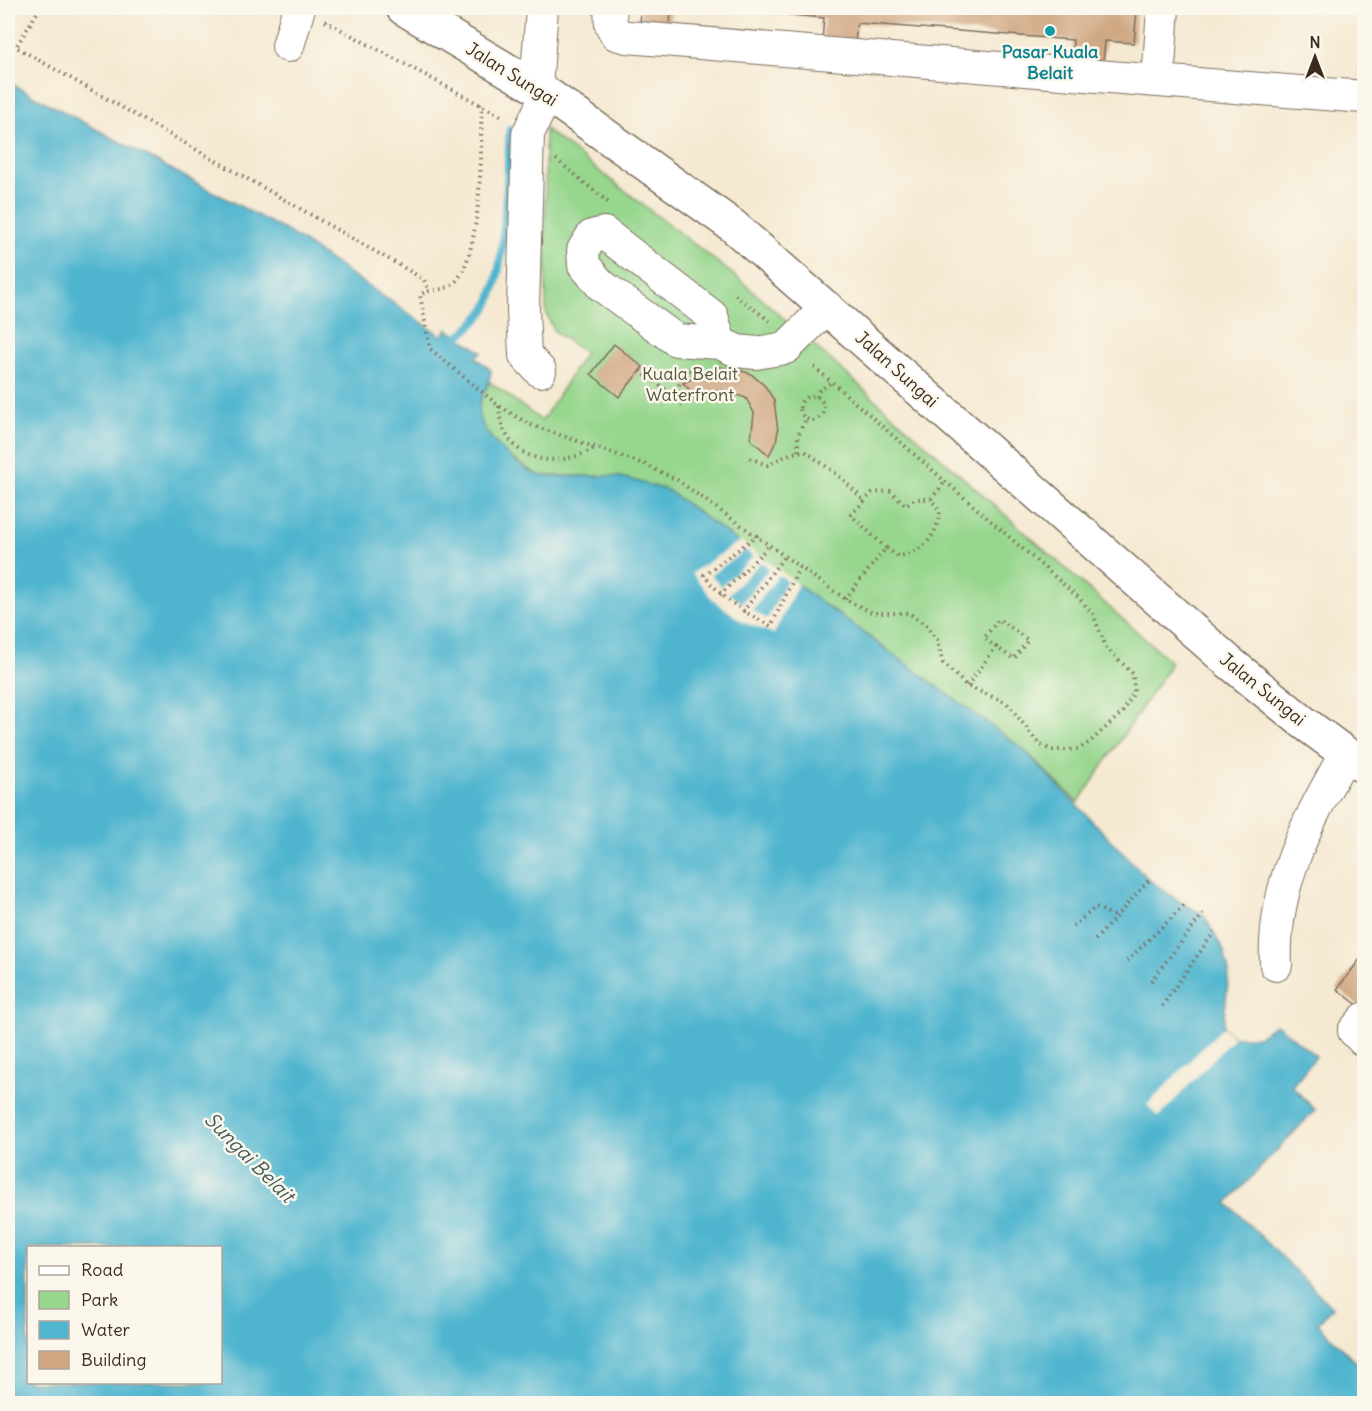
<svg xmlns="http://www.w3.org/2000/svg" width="1372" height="1411" font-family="Delius,sans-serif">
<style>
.green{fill:#96d68d;stroke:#688056;stroke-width:1.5}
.water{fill:#50b5cf;stroke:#467076;stroke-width:1.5;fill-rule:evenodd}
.pier{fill:#f5e9d2;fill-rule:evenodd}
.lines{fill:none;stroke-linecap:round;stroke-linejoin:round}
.stream{stroke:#50b5cf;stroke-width:8}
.building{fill:#d0a984}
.minor-casing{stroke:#7c6d5d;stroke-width:34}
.major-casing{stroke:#7c6d5d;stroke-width:36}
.path{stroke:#7c6d5d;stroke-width:4;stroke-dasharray:1.5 4.5;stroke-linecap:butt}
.minor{stroke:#fff;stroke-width:32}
.major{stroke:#fff;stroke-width:33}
.culture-dot{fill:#0f9aa8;stroke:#fbf7ec;stroke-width:2}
.labels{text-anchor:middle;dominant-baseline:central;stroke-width:5;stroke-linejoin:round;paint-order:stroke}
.culture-label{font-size:18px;font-weight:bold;fill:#0d838f;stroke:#fbf7ec}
.street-label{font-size:18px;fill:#3b2a1e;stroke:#fbf7ec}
.park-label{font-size:18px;fill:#52553a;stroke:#fbf7ec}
.water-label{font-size:20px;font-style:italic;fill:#425b5c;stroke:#fbf7ec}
</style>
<rect width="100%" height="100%" fill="#fbf7ec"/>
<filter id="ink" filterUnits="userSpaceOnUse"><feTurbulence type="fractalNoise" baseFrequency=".0167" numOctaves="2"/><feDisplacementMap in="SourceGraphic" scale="12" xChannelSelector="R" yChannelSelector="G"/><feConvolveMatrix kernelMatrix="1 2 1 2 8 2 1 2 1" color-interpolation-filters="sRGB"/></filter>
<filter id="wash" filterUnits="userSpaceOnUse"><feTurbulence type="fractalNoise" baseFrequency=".008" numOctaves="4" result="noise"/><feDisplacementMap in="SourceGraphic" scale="24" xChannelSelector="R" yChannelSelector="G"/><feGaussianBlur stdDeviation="1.35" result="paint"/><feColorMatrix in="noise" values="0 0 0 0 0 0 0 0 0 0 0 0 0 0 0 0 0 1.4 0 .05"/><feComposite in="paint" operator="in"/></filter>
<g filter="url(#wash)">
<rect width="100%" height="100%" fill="#f5e9d2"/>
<path class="green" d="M545,129L739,279L1170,661L1169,667L1078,803L1023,749L667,490L614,476H540L505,454L488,434L478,416L479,402L490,382L542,421L585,353L554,331L546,312Z"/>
<path class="water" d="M8,82L290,233L442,336L447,329L482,352L475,357L491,370C491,387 477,397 479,414C481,435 522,473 543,476C566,478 590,475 613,476C631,478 650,486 667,490L1023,749L1149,880L1185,905L1203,914L1224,951L1229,972L1223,1027L1234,1037H1258L1276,1024L1316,1056L1292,1086L1315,1110L1227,1203L1332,1307L1318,1324L1364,1370V1403H8ZM28,1248H220V1382H28Z"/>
<path class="pier" d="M740,541L798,584L774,634L743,622L713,600L692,573ZM746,550L753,557L721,586L711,575ZM761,562L769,568L742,603L729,594ZM779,575L787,580L767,619L752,610Z
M1223,1027L1234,1037L1159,1117L1147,1105Z"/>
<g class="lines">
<path class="stream" d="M452,343C463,332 480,320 487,307C507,271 507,173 510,129"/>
</g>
<g id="blocks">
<path class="building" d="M641,8H671L670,27L640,25Z
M716,8H1137L1134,43L1105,41L1103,64L1072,62L1073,40L857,23L855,43L822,41L824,18Z
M614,344L643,367L619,397L591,374Z
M718,367L736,369L751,374L765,386L774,400L778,431L776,442L769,455L751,440L754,413L746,398L722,390L713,391L700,400L683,383Z
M1364,954V1010L1337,989Z"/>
</g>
</g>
<g filter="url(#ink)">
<use href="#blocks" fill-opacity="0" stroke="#7c6d5d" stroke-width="1.5"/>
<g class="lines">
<defs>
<path id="minor" d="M610,8L611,25L616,34L627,37L1158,81L1163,8
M288,46L299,8
M1158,81L1364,97
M536,87L542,8
M720,343L712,316L604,233L592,236L583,250L584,265L601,285L676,340L720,343L737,351L756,353L786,348L827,307
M540,371L525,355L523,309L528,134L547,94
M1276,965C1272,886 1308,820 1346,753
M1364,1019L1354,1031L1364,1041"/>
<path id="major" d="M403,8L547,94L733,226L1229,662L1303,722L1364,767"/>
</defs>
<use href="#minor" class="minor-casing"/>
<use href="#major" class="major-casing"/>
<path class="path" d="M40,8L16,47L413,273L424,280L429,290
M325,21L503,117
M481,104C482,144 482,249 457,280C446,293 432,287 420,295L430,349L499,406L531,425L644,464L677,480L845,599L873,613H909L926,625L937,640L943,663L967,686L1007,703L1040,745L1053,750H1064L1079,749L1091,741L1123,712L1134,692L1133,674L1106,647L1093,614L1078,597L812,365
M556,159L610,204
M735,295L770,321
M640,371L677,398L686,409
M800 408a12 12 0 1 1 24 0a12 12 0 1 1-24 0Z
M677,397L680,380L690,370
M817,397L819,391L830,383
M499,406C502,462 554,471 595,448
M798,451V435L806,419
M750,458L767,465L792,453L805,451L838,475L865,501
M758,535L704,575C723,599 743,612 771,626L800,566
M886,548L851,515L872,493L890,491L906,505L915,499H931
M720,595L770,545
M845,599L886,548L898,556C922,553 937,537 940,512L931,499L946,481
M743,612L785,555
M967,686L996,647L984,638L999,619L1028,640L1014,659L996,647
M1073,926L1096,907L1116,917
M1095,940L1149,880
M1127,961L1185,905
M1151,981L1203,914
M1162,1006L1214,932"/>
<use href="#minor" class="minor"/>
<use href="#major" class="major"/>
</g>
</g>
<circle class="culture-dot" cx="1050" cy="31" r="6"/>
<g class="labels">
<g class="culture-label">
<text x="1050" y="51">Pasar Kuala<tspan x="1050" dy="21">Belait</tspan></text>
</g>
<g class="street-label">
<text transform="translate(512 74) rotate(32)">Jalan Sungai</text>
<text transform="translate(897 369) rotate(42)">Jalan Sungai</text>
<text transform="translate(1263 689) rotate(39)">Jalan Sungai</text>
</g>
<g class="park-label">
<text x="690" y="373">Kuala Belait<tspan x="690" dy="21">Waterfront</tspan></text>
</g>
<g class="water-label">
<text transform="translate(250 1157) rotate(45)">Sungai Belait</text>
</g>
</g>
<rect width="1372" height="1411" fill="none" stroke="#fbf7ec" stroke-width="30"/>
<rect x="27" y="1246" width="195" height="138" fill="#fbf7ec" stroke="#aea59a" stroke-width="1.5"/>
<rect x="39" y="1266" width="30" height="9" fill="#ffffff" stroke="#aea59a" stroke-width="1.5"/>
<text x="81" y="1276" font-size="18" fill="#3b2a1e">Road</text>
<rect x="39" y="1291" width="30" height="18" fill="#96d68d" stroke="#aea59a" stroke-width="1.5"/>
<text x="81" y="1306" font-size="18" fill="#3b2a1e">Park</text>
<rect x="39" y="1321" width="30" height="18" fill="#50b5cf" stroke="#aea59a" stroke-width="1.5"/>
<text x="81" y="1336" font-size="18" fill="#3b2a1e">Water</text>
<rect x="39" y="1351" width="30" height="18" fill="#d0a984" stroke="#aea59a" stroke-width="1.5"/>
<text x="81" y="1366" font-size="18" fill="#3b2a1e">Building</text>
<g transform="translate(1315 57)" stroke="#fbf7ec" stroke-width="4.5" paint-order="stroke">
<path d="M0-4.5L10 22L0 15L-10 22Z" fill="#3b2a1e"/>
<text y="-9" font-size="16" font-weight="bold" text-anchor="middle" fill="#3b2a1e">N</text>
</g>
</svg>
